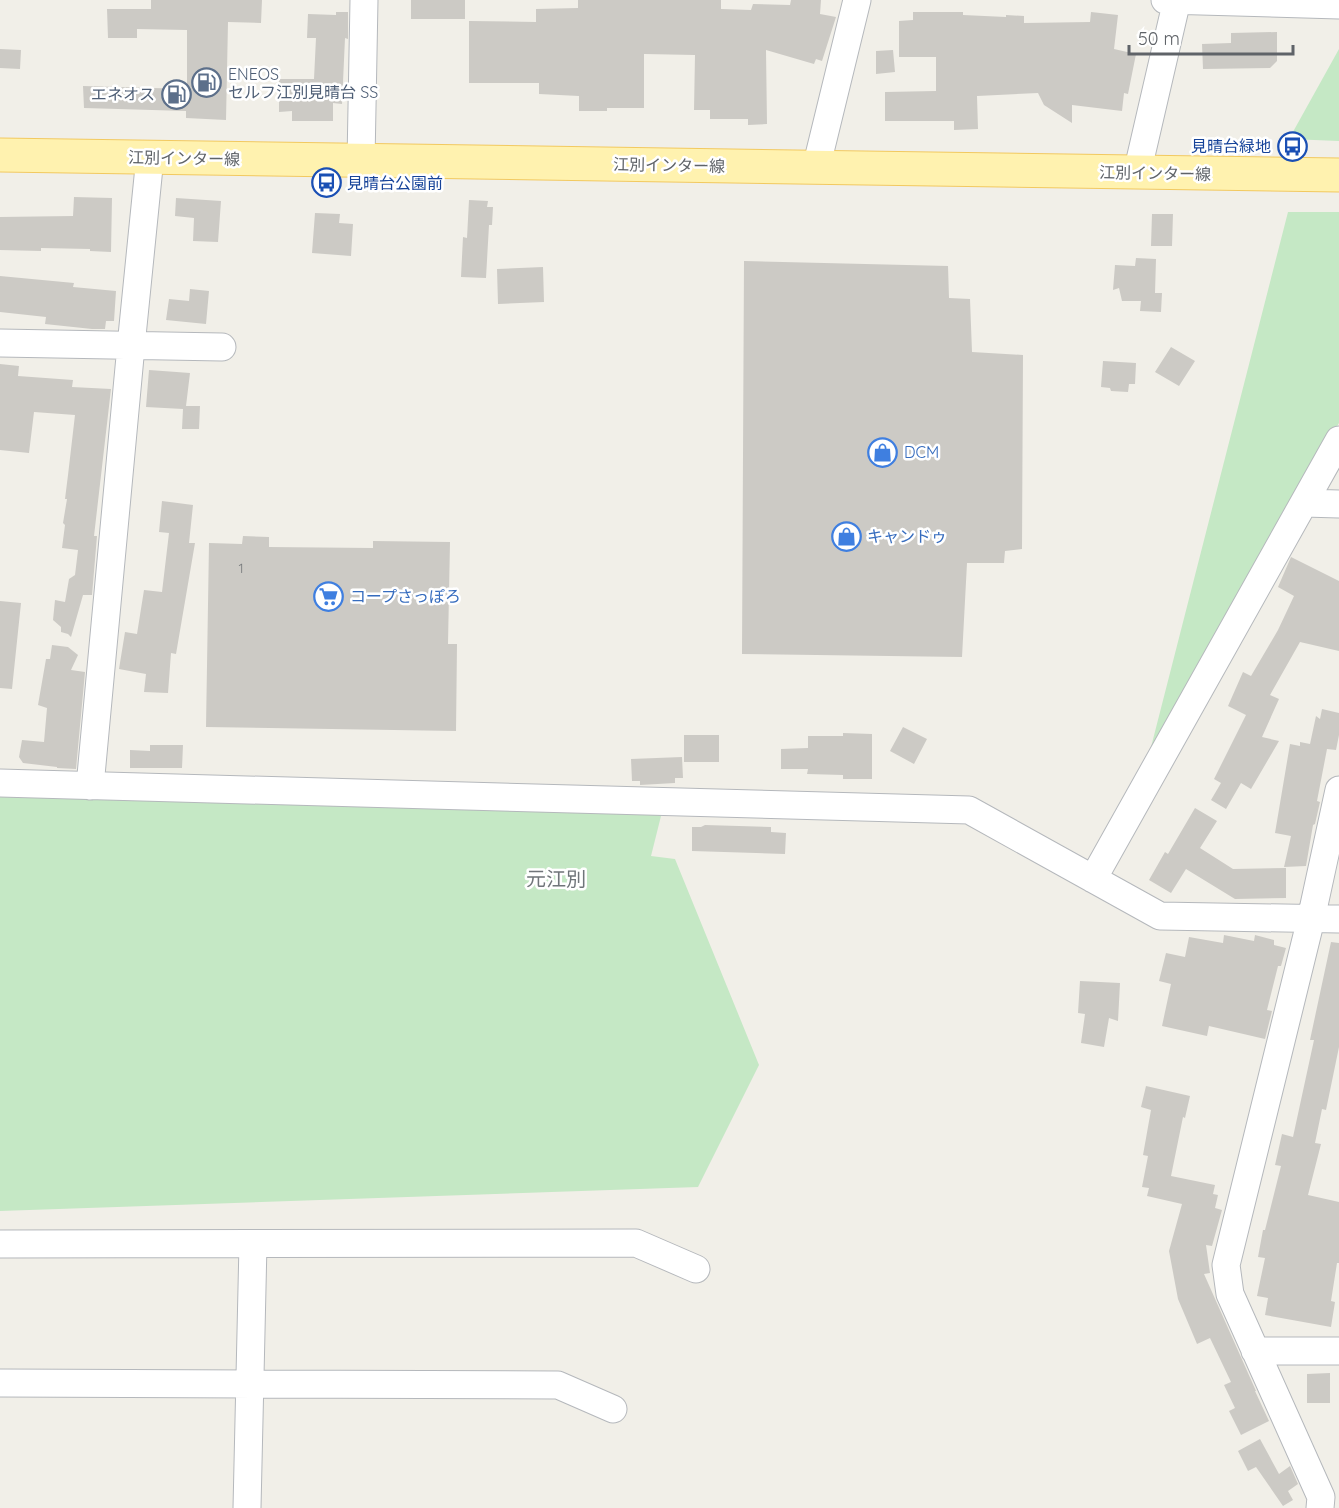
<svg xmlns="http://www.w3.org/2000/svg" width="1339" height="1508" font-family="Quicksand,'Noto Sans JP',sans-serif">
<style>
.green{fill:#c5e8c5}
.building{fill:#cccac5}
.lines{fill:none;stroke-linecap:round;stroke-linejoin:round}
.minor-casing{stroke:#b5b8bc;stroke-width:29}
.major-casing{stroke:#f2c960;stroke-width:35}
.minor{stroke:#fff;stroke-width:27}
.major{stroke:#fff2af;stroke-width:33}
.labels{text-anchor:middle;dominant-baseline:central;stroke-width:5;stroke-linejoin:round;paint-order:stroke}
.number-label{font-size:14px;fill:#7a7d7f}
.service-label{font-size:16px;fill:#4e5e75;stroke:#fff;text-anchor:start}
.transit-label{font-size:16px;fill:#164399;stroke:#fff;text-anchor:end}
.street-label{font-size:16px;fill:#5f6368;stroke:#fff}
.shop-label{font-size:16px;fill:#366cbe;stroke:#fff;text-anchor:start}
.quarter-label{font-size:20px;fill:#70757a;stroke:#fff}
</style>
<rect width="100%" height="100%" fill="#f1efe8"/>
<path class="green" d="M1339,49V141L1289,139Z
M1288,212H1339V423L1149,755Z
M0,795L662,812L651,856L675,859L759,1065L698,1187L0,1211Z"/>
<path class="building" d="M151,0H262L261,23L228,22L226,120L186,118V111L84,108L83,86L187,89V30L137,29V38H108L107,9H151Z
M411,0H465V19H411Z
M578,0H721V9L751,10L753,4L790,5L791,0H821L820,14L836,17L822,61L816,59L814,64L766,50L767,124L748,125V119H710V110H694L695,55L644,54V108H607V111H579V96L539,94V83H469V21L536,22V9L578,8Z
M336,12H348V39L345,38L342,104L333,103V121H292V111L279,112V79H314L316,38H307L308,14L336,15Z
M913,12H963V15L1006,17V15L1024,16V23L1090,22L1091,12L1118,15L1114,49L1136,54L1128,94L1124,93L1122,111L1072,105V123L1044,105L1038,93L977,96L978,129L954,130V121H885V92L936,91V57H899V21L913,20Z
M1277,32V61L1270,68L1203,69L1202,44L1231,43V33Z
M0,49L21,50L20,69L0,68Z
M893,50L895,72L876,74V51Z
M74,197L112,198L111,252L90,251V249L41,248V251L0,250V217L73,216Z
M176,198L221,201L218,242L193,241L194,218L175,216Z
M469,200L488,201L487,207H493L492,225H489L486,278L461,277L463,237L467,238Z
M315,213L340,214L339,223L353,224L351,256L312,253Z
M1152,214H1173L1172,246H1151Z
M1136,258L1156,259L1155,293H1162L1161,312L1140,311L1141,301H1122L1119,288L1113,290L1115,265L1135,266Z
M744,261L948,266L949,298L970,299L972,352L1023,355L1022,549L1005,551L1004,563H967L962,657L742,654Z
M543,267L544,302L498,304L497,269Z
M0,276L74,283L73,287L116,291L114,321H106L105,329H92L45,324L46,317L0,312Z
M190,289L209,291L206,324L166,320L169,299L189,301Z
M1171,347L1195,361L1179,386L1155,372Z
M1103,361L1136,363L1135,384H1129L1128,392L1111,391L1110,388L1101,387Z
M0,364L19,366L18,376L73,380L72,387L111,389L94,536H97L92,595H83L71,637L68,634L61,632V627L53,620L55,600L65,602L69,579L75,575L78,550L62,548L65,525L63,523L67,499H65L68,475L75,415L34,412L29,453L0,450Z
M149,370L190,373L186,406H200L199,429H182L183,409L146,407Z
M162,501L193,505L189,543H195L176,654L171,653L168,693L144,692L146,674L119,669L125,632L137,634L144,590L162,592L169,533L159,532Z
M243,536L269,537V547L373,548V541L450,542L448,644H457L456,731L206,727L209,543L242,544Z
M1291,557L1339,581V651L1300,642L1270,695L1279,699L1262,737L1279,741L1251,789L1241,783L1226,809L1211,800L1221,783L1214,779L1246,715L1228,706L1243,672L1251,676L1278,630L1294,596L1278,587Z
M0,601L21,603L12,689L0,688Z
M52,645L68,647L78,655L71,670L85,672L76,769L57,768V767L23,763L19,757L22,740L44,742L47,708L38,705L46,659H50Z
M1322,709L1339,713V735L1336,750L1327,749L1317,801L1320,802L1315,824L1313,825L1306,866L1284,867L1291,836L1275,833L1290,744L1300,746V742L1310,744L1316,716L1320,719Z
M903,727L927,739L914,764L890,751Z
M843,733L872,734V779H843V775L807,774L808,769H781V749L808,748V736H843Z
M684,735H719V762H684Z
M150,745H183L182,768H130V750L150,751Z
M682,757L683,778H675V783L640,785V781H632L631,759Z
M1195,808L1217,821L1200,848L1233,869L1286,868V898L1235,899L1186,869L1171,893L1149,880L1165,852L1168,854Z
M705,825L771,827V832L786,833L785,854L692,851V827H701Z
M1224,935L1254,941L1255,935L1274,940V945L1286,948L1281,966H1278L1267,1010L1272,1011L1265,1039L1209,1026L1207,1036L1162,1026L1171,984L1159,981L1166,953L1185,957L1189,937L1223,943Z
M1331,942L1339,943V1047L1326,1110L1322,1109L1315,1143L1321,1144L1308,1195L1339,1202V1263H1337L1331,1301L1335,1302L1331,1327L1265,1315L1268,1298L1257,1296L1265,1258L1258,1257L1263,1230H1265L1281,1166L1275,1165L1282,1134L1293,1137L1314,1040H1310Z
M1080,981L1120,983L1118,1021L1109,1018L1104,1047L1081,1043L1085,1014L1078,1013Z
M1146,1086L1190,1096L1185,1118L1183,1117L1171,1176L1215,1185L1213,1194L1218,1195L1215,1208L1222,1210L1212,1246L1206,1245L1210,1273L1204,1274L1256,1391H1255L1269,1421L1241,1435L1229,1411L1235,1408L1224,1385L1231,1382L1210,1338L1197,1344L1178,1299L1169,1251L1182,1204L1147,1196L1149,1188L1142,1187L1148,1156L1143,1155L1151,1110L1141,1107Z
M1330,1373V1403H1307V1374Z
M1260,1439L1279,1474L1290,1466L1298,1484L1288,1491L1293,1500L1283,1506L1256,1467L1248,1471L1238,1451Z"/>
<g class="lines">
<defs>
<path id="minor" d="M1165,0L1339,5
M361,161L364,0
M816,168L857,0
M1137,173L1177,0
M0,343L222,347
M1304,503L1339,504
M0,783L969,810L1160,916L1339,919
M90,786L131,346L150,157
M1093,879L1339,440
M0,1244L636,1243L696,1269
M1255,1351H1339
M0,1383L558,1385L613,1409
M247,1508L253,1244
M1320,1508L1321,1497L1230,1294L1226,1265L1311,919L1339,790"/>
<path id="major" d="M0,155L1339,175"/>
</defs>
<use href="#minor" class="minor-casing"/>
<use href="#major" class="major-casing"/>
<use href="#minor" class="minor"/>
<use href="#major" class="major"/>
</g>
<defs>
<symbol id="fuel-ring" viewBox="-11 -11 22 22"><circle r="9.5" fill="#fff" stroke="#5c6f8a" stroke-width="1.5"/><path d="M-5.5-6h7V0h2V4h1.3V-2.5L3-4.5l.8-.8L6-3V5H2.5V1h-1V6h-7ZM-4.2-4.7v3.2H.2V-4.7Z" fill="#5c6f8a"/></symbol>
<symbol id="bus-ring" viewBox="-11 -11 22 22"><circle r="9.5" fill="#fff" stroke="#1a4fb4" stroke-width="1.5"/><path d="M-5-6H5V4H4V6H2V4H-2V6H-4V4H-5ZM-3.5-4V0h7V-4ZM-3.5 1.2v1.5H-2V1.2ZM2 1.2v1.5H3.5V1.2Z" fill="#1a4fb4"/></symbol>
<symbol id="shop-ring" viewBox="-11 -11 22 22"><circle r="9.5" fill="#fff" stroke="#3f7fe0" stroke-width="1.5"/><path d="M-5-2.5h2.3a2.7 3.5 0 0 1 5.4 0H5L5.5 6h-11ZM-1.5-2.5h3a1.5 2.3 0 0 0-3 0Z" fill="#3f7fe0"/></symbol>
<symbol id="supermarket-ring" viewBox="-11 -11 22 22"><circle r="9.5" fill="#fff" stroke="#3f7fe0" stroke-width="1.5"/><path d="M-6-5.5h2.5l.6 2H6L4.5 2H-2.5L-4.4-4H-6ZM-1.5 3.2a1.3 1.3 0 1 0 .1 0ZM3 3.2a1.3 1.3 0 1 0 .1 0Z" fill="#3f7fe0"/></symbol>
</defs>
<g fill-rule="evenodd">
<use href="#fuel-ring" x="190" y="66" width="33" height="33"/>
<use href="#fuel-ring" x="160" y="78" width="33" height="33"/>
<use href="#bus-ring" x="1276" y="130" width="33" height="33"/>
<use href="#bus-ring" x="310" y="166" width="33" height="33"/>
<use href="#shop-ring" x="866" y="436" width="33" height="33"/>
<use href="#shop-ring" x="830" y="520" width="33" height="33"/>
<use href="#supermarket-ring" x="312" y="580" width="33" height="33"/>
</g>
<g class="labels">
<g class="number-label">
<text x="241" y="568">1</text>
</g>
<g class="service-label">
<text x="228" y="74">ENEOS<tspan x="228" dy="18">セルフ江別見晴台 SS</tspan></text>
<text x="155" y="94" text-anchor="end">エネオス</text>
</g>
<g class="transit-label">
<text x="1271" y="146">見晴台緑地</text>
<text x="347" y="183" text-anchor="start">見晴台公園前</text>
</g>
<g class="street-label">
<text transform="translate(184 158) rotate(1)">江別インター線</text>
<text transform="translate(669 165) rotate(1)">江別インター線</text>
<text transform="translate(1155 173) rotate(1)">江別インター線</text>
</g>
<g class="shop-label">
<text x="904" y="452">DCM</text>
<text x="867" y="536">キャンドゥ</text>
<text x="350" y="596">コープさっぽろ</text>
</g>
<g class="quarter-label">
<text x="556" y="878">元江別</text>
</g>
</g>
<path d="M1129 45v9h164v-9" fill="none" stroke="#5f6368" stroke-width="3"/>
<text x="1138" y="45" font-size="18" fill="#5f6368" stroke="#ffffff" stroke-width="4.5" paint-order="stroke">50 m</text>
</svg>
